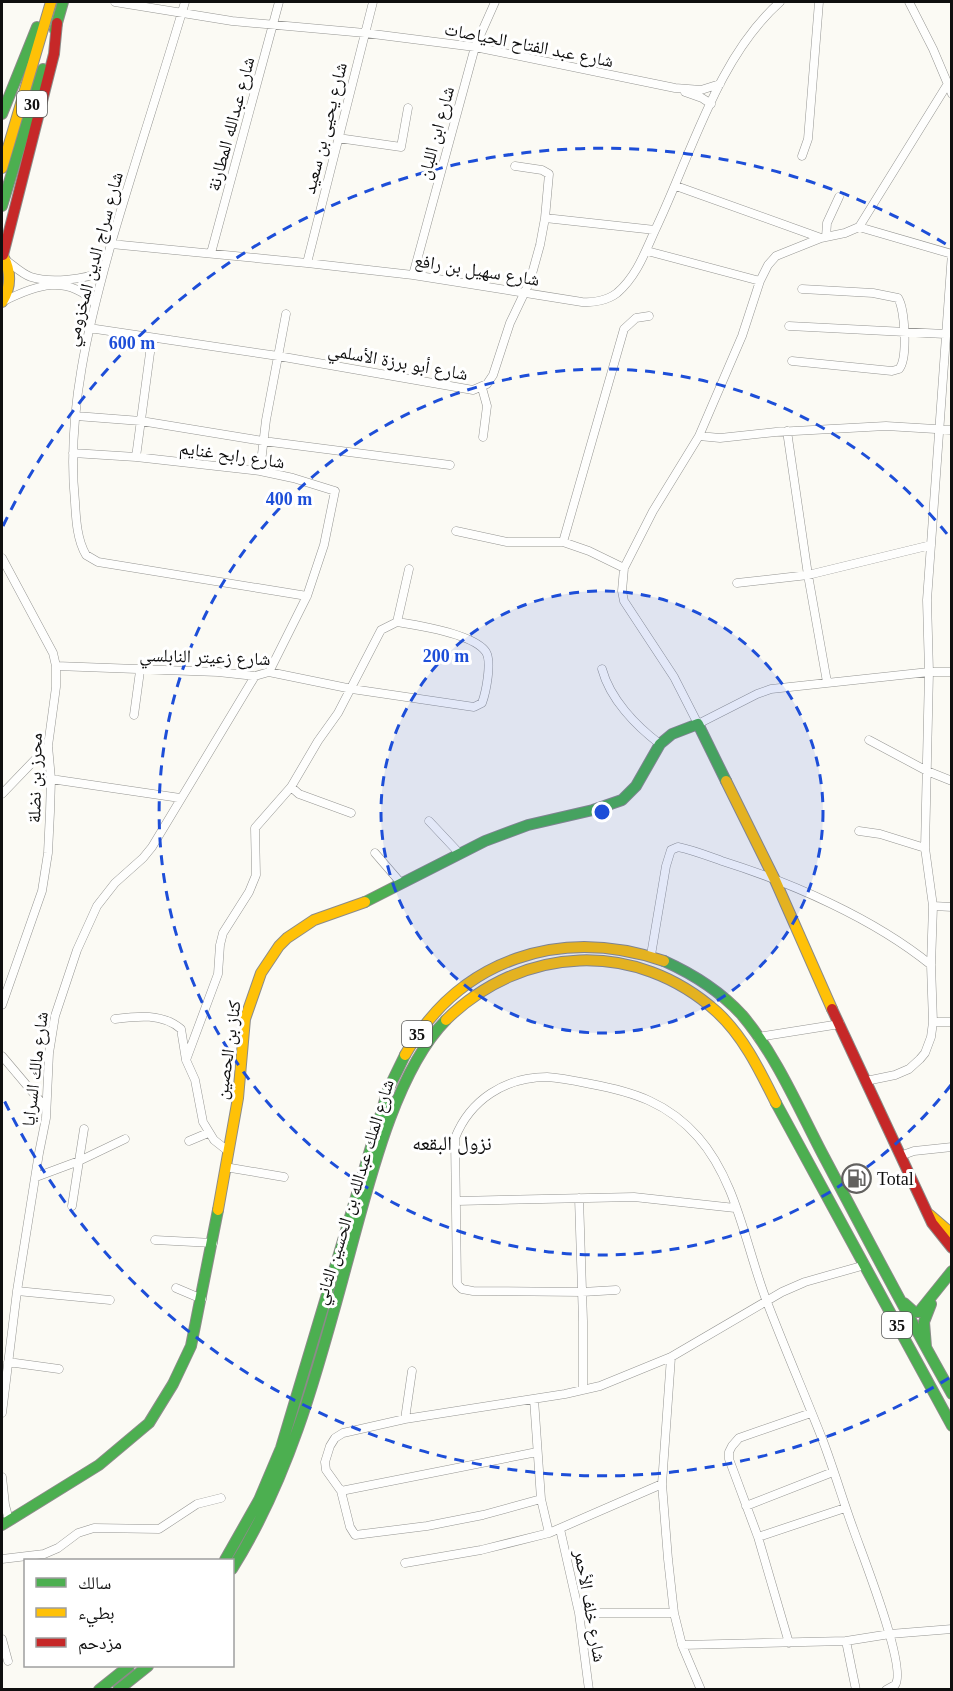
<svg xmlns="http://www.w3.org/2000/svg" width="953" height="1691" font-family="'Times New Roman','Noto Naskh Arabic',serif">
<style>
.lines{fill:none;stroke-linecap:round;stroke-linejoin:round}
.street-casing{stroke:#959592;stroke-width:9}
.fast-casing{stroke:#8c8b89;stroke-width:12}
.slow-casing{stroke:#8c8b89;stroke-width:12}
.jam-casing{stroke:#8c8b89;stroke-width:12}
.street{stroke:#fefefd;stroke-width:8}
.fast{stroke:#4caf50;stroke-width:10}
.slow{stroke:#ffc107;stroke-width:10}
.jam{stroke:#c62828;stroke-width:10}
.ring{fill:none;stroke:#1d4ed8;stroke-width:3;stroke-dasharray:10 8}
.labels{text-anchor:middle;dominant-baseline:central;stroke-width:6;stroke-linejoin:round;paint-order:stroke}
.shield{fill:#fff;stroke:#575757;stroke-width:1.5}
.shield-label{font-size:16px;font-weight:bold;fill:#0f0f0f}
.street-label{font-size:18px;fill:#0f0f0f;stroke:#fff}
.poi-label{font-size:18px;fill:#0f0f0f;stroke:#fff;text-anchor:start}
.neighbourhood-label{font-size:20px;fill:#0f0f0f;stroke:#fff}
.centre{fill:#1d4ed8;stroke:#fff;stroke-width:3}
.ring-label{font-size:18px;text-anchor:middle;font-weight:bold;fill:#1d4ed8;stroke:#fff;stroke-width:6;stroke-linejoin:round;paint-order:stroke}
</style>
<rect width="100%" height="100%" fill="#fbfaf4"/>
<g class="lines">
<defs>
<path id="street" d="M115,2L232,21L365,33L475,47L675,88L701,90L720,84
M185,2C162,80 136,158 113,237C89,322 66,413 75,502C76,519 77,540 86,555L98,562L307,596
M909,2L933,49L952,94
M685,92L702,98L711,104
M338,138L401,147L408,108
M802,156L808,139L819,2
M515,166L542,170L549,174L545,218
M676,186L821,238
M859,227L952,254
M826,237L827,223L839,197
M111,244L307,263L413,275L582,302C594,303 608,300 617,293C638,275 646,249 657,226C692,152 718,57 780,2
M647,251L760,281L768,265L776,256L821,238L845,233L859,227L947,85
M211,253L279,2
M7,261C14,266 22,274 31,277C50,283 85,280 103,271
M307,263L373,2
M413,275L475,47L495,2
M760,281L742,336L699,436L653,511L624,568L622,591L624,601L674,677L698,724L757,694L771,689L929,672H952
M4,301C36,285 67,274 95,303
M789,326L945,334
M89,328L278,356L473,390L487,384L493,375L510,323L530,281L540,245L545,218L655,230
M792,361L892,371L899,369C908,359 905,309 898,298L873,293L802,289
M482,388L487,406L483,437
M76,416L141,421L263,441L450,465
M787,431L808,575L827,682
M699,436L720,438L776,432L886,426L952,430
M73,453L136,457L260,471L293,478L335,491L324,545L307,596L269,672
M136,457L152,338
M260,471L266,420L286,314
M456,531L507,542H563L589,551L624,568
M563,542L624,329L636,318L649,316
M2,558L53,653L56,666V687L48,746L51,779L50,812L48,853L42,891L2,1005
M737,583L808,575L931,545
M397,622L409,569
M56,666L218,672L255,676L269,672L352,689L474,707L482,703C486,692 492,662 486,652C474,634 417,625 397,622L381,630L338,713L318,741L291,787L299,794L351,813
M602,669C610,699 636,726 660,744
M134,715L140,671
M869,740L927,771L952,781
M51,779L180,798
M2,794L48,746
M429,821L460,854
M859,831L880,834L925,848
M375,853L400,882
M933,906L952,907
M651,955L666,866L671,850L678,847C693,850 708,856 722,861C792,883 873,918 931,965
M115,1019C138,1016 162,1013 181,1029L186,1060L195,1080L203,1122L214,1140L228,1151
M933,1022H952
M758,1037L840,1024
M2,1056L46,1108
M186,1060L218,974L220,945L223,933L249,892L256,875L255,828L291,787
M866,1081L895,1075L909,1069L920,1059L925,1053L931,1037L933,1022L931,965L933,906L925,848L929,672L927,600L952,253
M189,1141L208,1133
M900,1156L914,1151L952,1147
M225,1167L284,1177
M36,1177L79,1161L125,1139
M579,1198L583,1321V1390
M457,1201L634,1197L735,1208
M72,1206L84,1129
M155,1240L213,1243
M176,1288L202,1299
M616,1290L582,1292L473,1291L462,1289L457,1284L455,1138C470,1100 505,1077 547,1077C562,1078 576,1081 591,1084C634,1092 668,1103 698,1137C737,1181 746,1248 767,1302C785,1349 805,1395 823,1441C834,1470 843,1501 854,1531C862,1554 908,1669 895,1685L886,1690
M17,1291L110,1300
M671,1357L662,1484L668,1559L674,1613L682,1645L701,1690
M8,1362L59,1369
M534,1399L541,1499L549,1533
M2,1413L17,1291L39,1153L46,1118L49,1053L55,1016L77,950L97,906L115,883L143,858L152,847L255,676
M405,1419L412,1371
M2,1477L5,1505L9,1520
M341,1491L537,1452
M541,1499L483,1515L427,1526L355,1535L350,1527L341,1491L326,1470L325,1462L330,1446L335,1438L343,1433L405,1419L565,1394L600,1386L671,1357L782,1292L805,1282L865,1265
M746,1506L833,1472
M560,1529L579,1613L589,1690
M758,1537L845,1508
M2,1559L44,1554L58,1548L78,1533L94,1528L159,1529L197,1504L221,1498
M405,1563L481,1550L549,1533L662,1484
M579,1613H674
M2,1639L8,1661
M846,1641L856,1690
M789,1643L758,1537L729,1459V1452L732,1446L739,1438L811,1413
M682,1645L846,1641L890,1634L952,1629"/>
<path id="fast" d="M55,30L63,2
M2,114L37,27
M2,206L43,69
M365,902L485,841L528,825L593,810L622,800L636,786L660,744L672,734L698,724L726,781
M664,961C693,974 720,991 742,1015C776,1055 798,1107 822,1153C865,1234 907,1315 952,1394
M776,1103L952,1426
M904,1303L914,1312H919L952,1271
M926,1347L924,1322L931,1304
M2,1525L99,1465L149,1423L173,1384L191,1346L218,1210
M225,1560L259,1500L281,1448L388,1090L405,1055
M232,1569C291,1475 318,1369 347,1263C367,1191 393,1074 446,1020
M99,1690L129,1666
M118,1690L148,1666"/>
<path id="slow" d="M2,168L51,2
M2,254C11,270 12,286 2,302
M726,781L775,880L832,1009
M446,1020C522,945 636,939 717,1012C744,1037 760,1071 776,1103
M405,1055C460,958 561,926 664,961
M218,1210L238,1098L245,1019L261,973L279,946L287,938L314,920L365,902
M930,1215L952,1234"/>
<path id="jam" d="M3,255L54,54L57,23
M832,1009L932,1223L952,1248"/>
</defs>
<use href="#street" class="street-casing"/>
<use href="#fast" class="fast-casing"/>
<use href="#slow" class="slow-casing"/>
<use href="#jam" class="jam-casing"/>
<use href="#street" class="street"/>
<use href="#fast" class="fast"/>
<use href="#slow" class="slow"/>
<use href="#jam" class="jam"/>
</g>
<circle cx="602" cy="812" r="221" fill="#1d4ed8" fill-opacity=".12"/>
<g class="ring">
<circle cx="602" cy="812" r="221"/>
<path d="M951 1085A443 443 0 1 1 951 539"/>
<path d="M949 1378A664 664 0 0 1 3 1098M3 526A664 664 0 0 1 949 246"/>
</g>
<defs>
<symbol id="fuel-ring" viewBox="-11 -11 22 22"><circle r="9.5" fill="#fff" stroke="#62615f" stroke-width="1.5"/><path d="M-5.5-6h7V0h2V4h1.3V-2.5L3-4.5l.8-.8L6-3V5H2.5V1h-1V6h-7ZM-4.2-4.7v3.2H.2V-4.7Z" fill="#62615f"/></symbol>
</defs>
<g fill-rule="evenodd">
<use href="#fuel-ring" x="840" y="1162" width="33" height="33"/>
</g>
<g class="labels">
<g class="shield">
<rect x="17" y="91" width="30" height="26" rx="4.5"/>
<rect x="402" y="1021" width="30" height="26" rx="4.5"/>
<rect x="882" y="1312" width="30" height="26" rx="4.5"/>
</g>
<g class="shield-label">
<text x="32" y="104">30</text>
<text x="417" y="1034">35</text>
<text x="897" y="1325">35</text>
</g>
<g class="street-label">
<text transform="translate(529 45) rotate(11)">شارع عبد الفتاح الحياصات</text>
<text transform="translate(231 124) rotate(-75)">شارع عبدالله المطارنة</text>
<text transform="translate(325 128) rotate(-76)">شارع يحيى بن سعيد</text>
<text transform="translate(436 133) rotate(-75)">شارع ابن اللبان</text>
<text transform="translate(94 259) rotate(-75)">شارع سراج الدين المخزومي</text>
<text transform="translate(477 270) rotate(9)">شارع سهيل بن رافع</text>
<text transform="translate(398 362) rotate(10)">شارع أبو برزة الأسلمي</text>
<text transform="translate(232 455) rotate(8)">شارع رابح غنايم</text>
<text transform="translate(205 657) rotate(2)">شارع زعيتر النابلسي</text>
<text transform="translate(35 778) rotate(-89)">محرز بن نضلة</text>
<text transform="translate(228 1050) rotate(-82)">كناز بن الحصين</text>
<text transform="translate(35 1069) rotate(-83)">شارع مالك السرايا</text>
<text transform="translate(354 1192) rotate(-73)">شارع الملك عبدالله بن الحسين الثاني</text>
<text transform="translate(590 1606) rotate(80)">شارع خلف الأحمر</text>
</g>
<g class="poi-label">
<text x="877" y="1179">Total</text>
</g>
<g class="neighbourhood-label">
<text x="452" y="1143">نزول البقعه</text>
</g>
</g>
<circle cx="602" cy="812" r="9" class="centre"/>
<g class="ring-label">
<text x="132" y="349">600 m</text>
<text x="289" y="505">400 m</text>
<text x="446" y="662">200 m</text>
</g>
<rect width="953" height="1691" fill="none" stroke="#0f0f0f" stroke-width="6"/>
<rect x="24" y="1559" width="210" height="108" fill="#ffffff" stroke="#9f9f9f" stroke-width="1.5"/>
<rect x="36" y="1578" width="30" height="9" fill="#4caf50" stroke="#9f9f9f" stroke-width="1.5"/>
<text x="78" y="1589" font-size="18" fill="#0f0f0f">سالك</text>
<rect x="36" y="1608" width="30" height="9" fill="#ffc107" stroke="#9f9f9f" stroke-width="1.5"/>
<text x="78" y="1619" font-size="18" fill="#0f0f0f">بطيء</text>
<rect x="36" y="1638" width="30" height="9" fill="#c62828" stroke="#9f9f9f" stroke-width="1.5"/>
<text x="78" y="1649" font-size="18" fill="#0f0f0f">مزدحم</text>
</svg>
